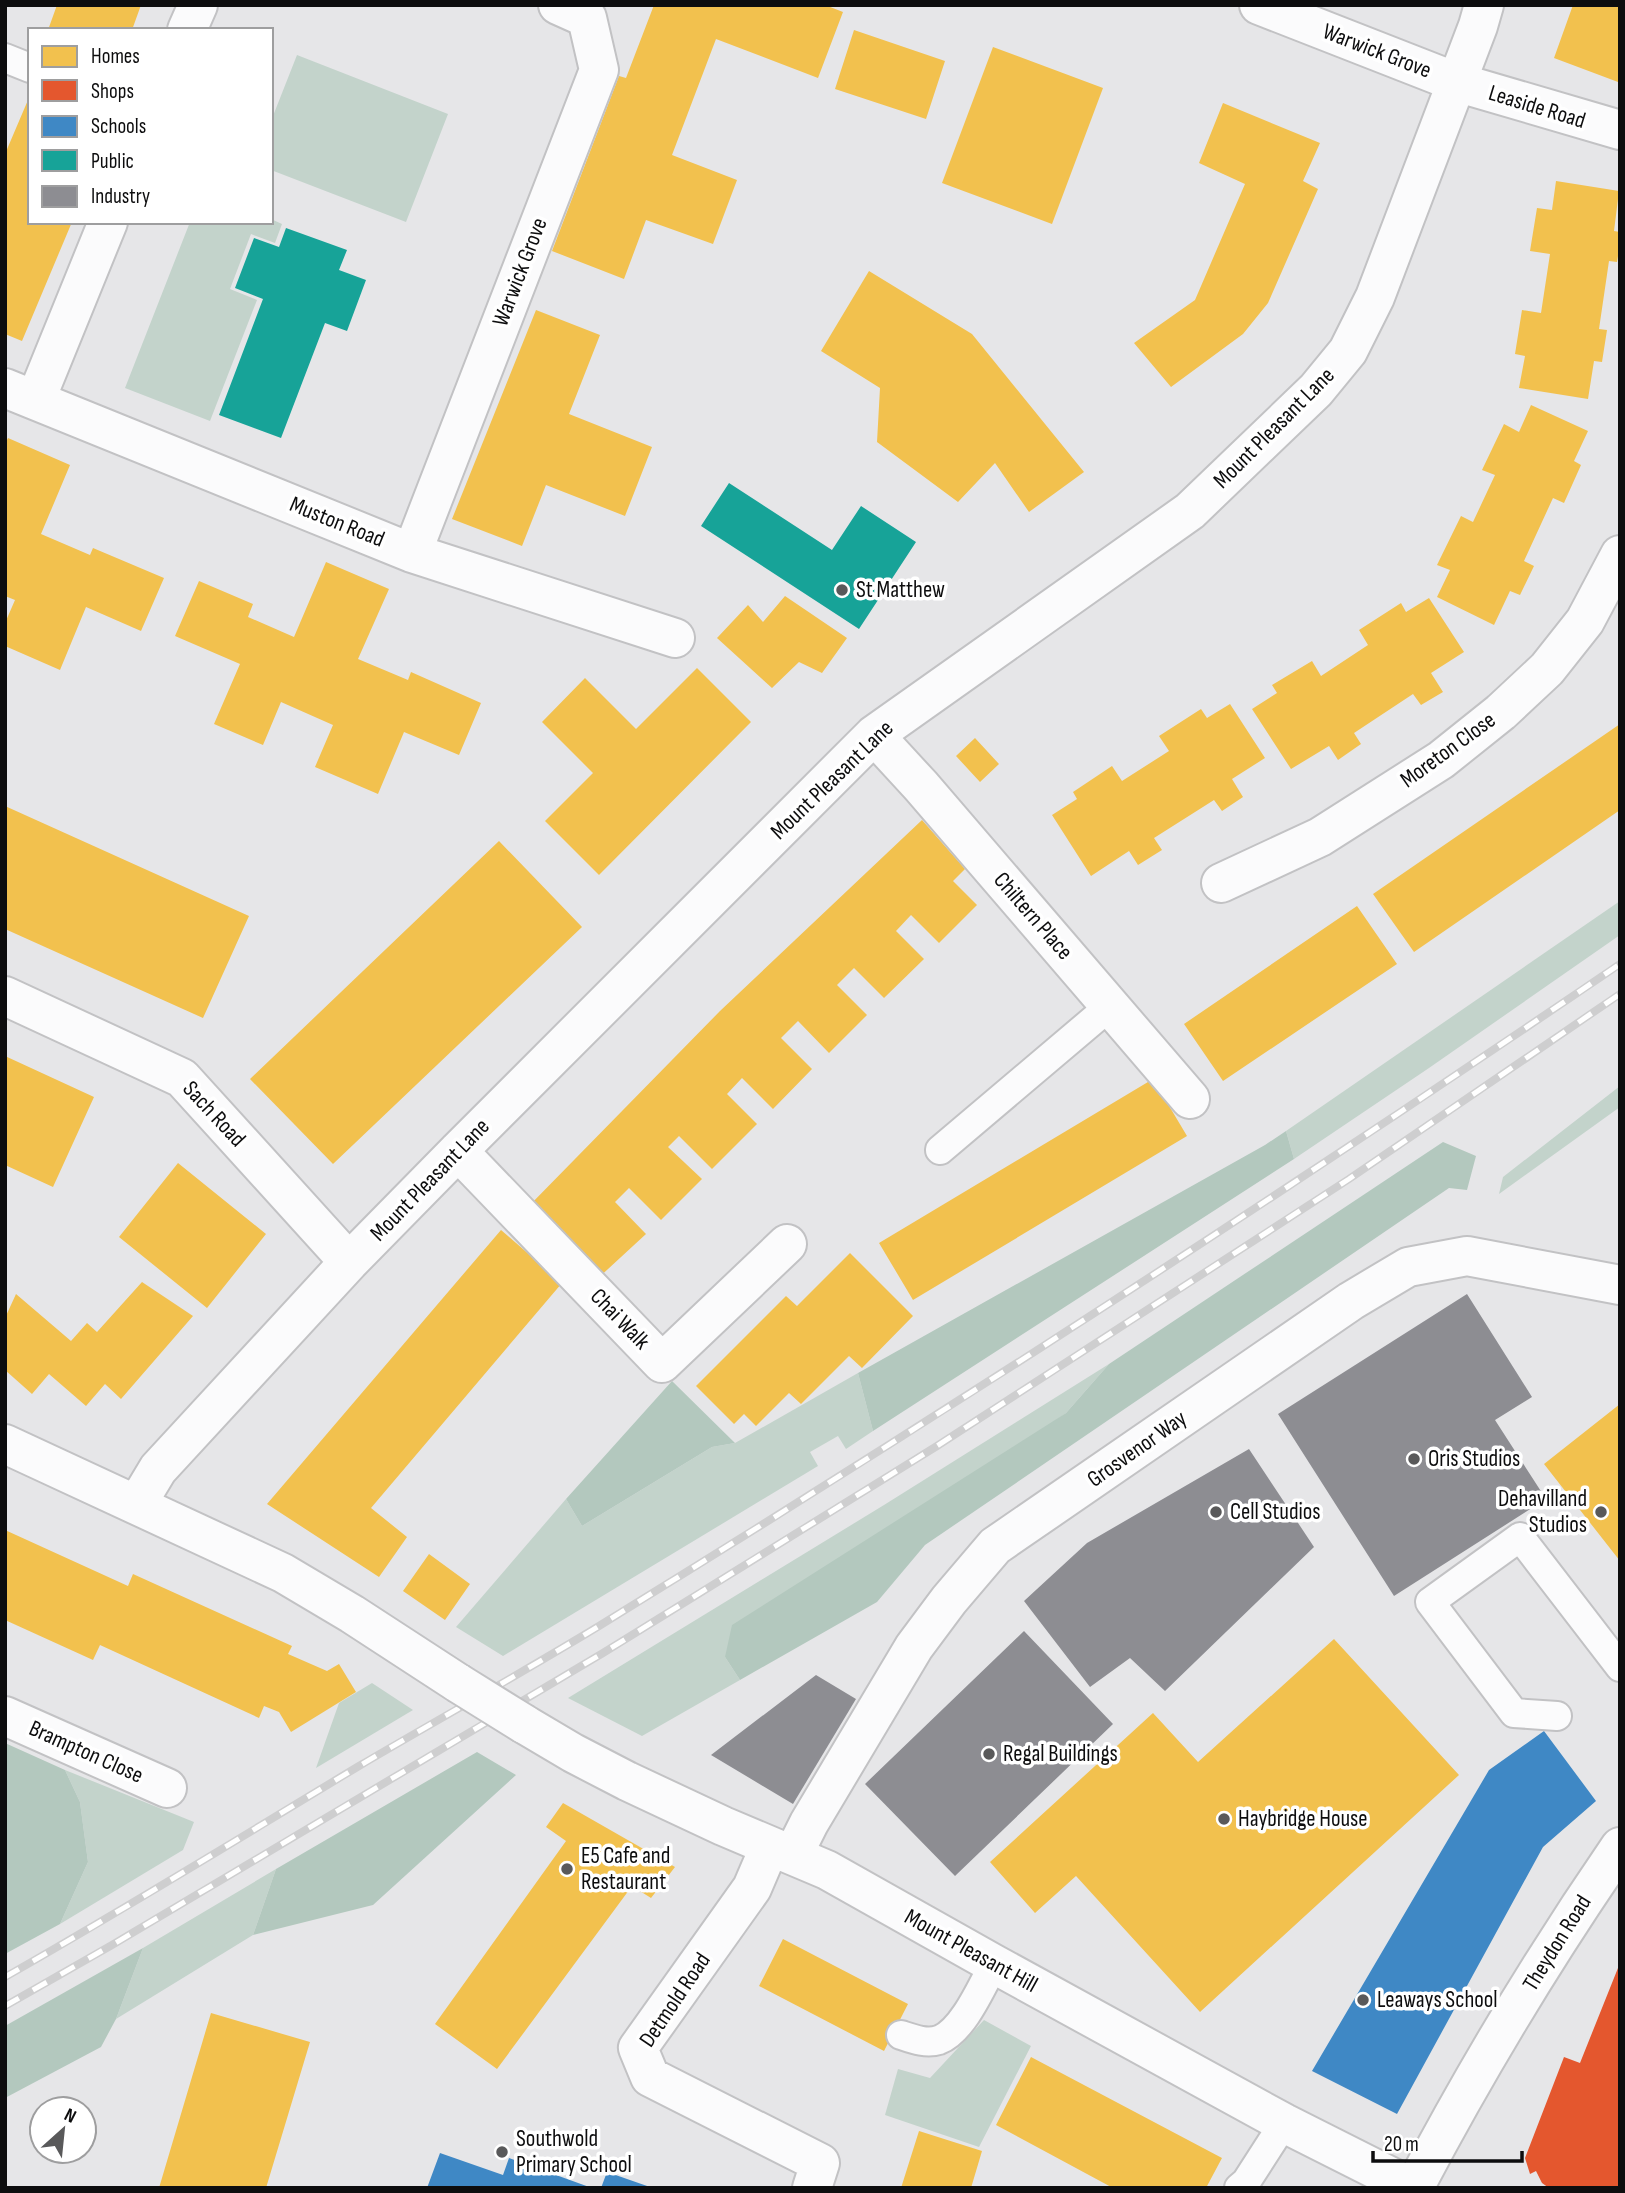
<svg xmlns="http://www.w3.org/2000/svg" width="1625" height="2193" font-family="'Sofia Sans Condensed',sans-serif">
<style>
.green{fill:#c3d3cb}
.forest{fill:#b3c8be}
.homes{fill:#f2c14e}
.shops{fill:#e4572e}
.schools{fill:#3f88c5}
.public{fill:#17a398}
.industry{fill:#8d8d92}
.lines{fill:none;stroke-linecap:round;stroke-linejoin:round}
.lane-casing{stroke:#c2c2c4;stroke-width:32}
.street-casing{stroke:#c2c2c4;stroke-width:42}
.lane{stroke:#fbfbfc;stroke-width:28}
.street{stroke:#fbfbfc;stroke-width:38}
.rail-casing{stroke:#cececf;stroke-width:8}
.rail{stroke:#fff;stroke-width:5;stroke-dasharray:16;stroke-linecap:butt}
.street-bridge-casing{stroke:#c2c2c4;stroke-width:42;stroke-linecap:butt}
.street-bridge{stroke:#fbfbfc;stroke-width:38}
.poi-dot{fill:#59595a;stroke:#fff;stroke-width:2.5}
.labels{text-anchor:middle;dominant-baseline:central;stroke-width:7;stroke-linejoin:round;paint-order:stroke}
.street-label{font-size:23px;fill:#0d0d0e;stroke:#fff}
.poi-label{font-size:23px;fill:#0d0d0e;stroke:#fff;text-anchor:start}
</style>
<rect width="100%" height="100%" fill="#e6e6e8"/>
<path class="green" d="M297,55L448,114L406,222L271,170V121Z
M271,219L282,224L275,243L251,234L230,289L257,300L210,421L125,388L190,222H271Z
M1620,901V935L1429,1068L1294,1159L1286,1131Z
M1620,1086V1107L1499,1194L1503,1177Z
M1109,1364L1066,1413L725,1657L740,1680L642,1736L568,1698L884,1505Z
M858,1373L873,1431L846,1449L838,1436L810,1452L818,1466L503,1656L456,1627L566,1499L582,1526L712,1447L735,1443Z
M372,1683L413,1710L316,1768L339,1703Z
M65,1770L194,1822L183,1850L60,1924L88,1862L80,1802Z
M276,1869L253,1935L116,2019L143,1948Z
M984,2020L1031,2046L979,2147L885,2115L898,2069L930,2078Z"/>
<path class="forest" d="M1286,1131L1294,1159L873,1431L858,1373L1265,1145Z
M1443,1142L1476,1156L1467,1190L1449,1188L925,1545L877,1602L740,1680L725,1657L732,1625L1066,1413L1109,1364Z
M672,1381L735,1443L712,1447L582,1526L566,1499Z
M5,1743L65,1770L80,1802L88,1862L60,1924L5,1954Z
M477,1752L516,1775L373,1905L253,1935L276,1869Z
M143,1948L116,2019L101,2047L5,2098V2026Z"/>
<path class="homes" d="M57,5H141L132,30H48Z
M654,5H825L843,12L818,78L716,39L672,155L737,180L713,244L646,220L624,279L552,251L619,76L626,78Z
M1573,5H1620L1618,82L1554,58Z
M854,30L945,61L926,119L835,89Z
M993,47L1103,88L1052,224L942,183Z
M28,100L30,101V222H72L22,341L5,334V154Z
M1223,103L1320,143L1303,181L1318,189L1268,303L1243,334L1171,387L1134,343L1195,300L1245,184L1199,163Z
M1556,181L1619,191L1614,231L1620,232V244L1617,262L1609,261L1599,329L1607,330L1602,362L1594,361L1588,399L1519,388L1525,356L1515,354L1522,310L1541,313L1550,254L1530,251L1537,208L1552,210Z
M869,271L972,334L1084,472L1029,512L995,463L958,502L877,442L880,388L821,351Z
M536,310L600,335L569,414L652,447L625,516L546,485L522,546L452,519Z
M1531,405L1588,431L1574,461L1581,465L1564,503L1553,498L1524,561L1534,566L1520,595L1510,591L1494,625L1437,597L1450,570L1437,565L1461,516L1473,522L1495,475L1482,470L1504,424L1519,432Z
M8,438L70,465L41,534L90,555L93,548L164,578L141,631L86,607L60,670L5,646V623L15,600L5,596V444Z
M326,562L389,589L358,659L408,680L411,672L481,703L459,755L404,732L378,794L315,767L333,725L281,702L263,745L214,724L240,664L175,636L199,581L253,604L248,617L294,637Z
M785,596L847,638L822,673L799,662L772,688L717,638L748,605L763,622Z
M1429,598L1464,652L1431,673L1443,692L1421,705L1413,694L1354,733L1361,744L1338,760L1329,746L1291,769L1252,709L1277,693L1272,685L1312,661L1321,676L1368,645L1359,630L1401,603L1406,612Z
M697,668L751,722L599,875L545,821L593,773L542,722L585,678L636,729Z
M1230,704L1265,758L1232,779L1243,797L1222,811L1214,800L1154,838L1162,850L1138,865L1129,851L1091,876L1052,815L1077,799L1073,792L1112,766L1122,781L1169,751L1159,736L1201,709L1207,718Z
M1620,724V810L1414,952L1373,894Z
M975,738L999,764L980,782L956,756Z
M5,806L249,916L203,1018L5,929Z
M922,820L965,869L953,881L977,905L939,943L911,915L896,931L924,959L884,998L854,968L837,985L867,1015L829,1053L798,1021L781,1038L812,1069L773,1109L742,1078L727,1094L757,1124L712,1169L679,1136L668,1147L702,1179L661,1220L629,1188L615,1202L646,1234L595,1281L526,1209L720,1011Z
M499,841L582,927L333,1164L250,1079Z
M1357,906L1397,964L1223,1081L1184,1024Z
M5,1056L94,1097L53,1187L5,1165Z
M1153,1079L1187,1136L913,1300L879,1243Z
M178,1163L266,1234L207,1308L119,1237Z
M501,1230L562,1283L371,1508L407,1537L379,1577L267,1504Z
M850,1253L913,1316L862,1368L849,1356L801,1404L789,1393L756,1426L744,1414L734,1424L696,1386L786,1296L797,1306Z
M142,1282L193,1316L121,1399L105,1384L86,1406L49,1374L32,1394L5,1370V1318L16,1294L71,1341L87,1323L97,1332Z
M1620,1404V1561L1544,1464Z
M5,1530L128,1586L133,1574L292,1646L288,1654L327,1671L339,1664L356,1692L291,1732L279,1712L264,1706L259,1718L100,1645L93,1660L5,1620Z
M429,1554L470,1584L445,1620L403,1591Z
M1334,1639L1459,1775L1200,2012L1076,1876L1035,1913L990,1862L1153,1713L1198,1762Z
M563,1803L675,1867L651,1898L632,1886L497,2069L435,2024L566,1841L546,1827Z
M783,1939L908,2004L884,2051L759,1986Z
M211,2013L310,2042L266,2188H159Z
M1031,2057L1222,2158L1206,2188H1113L996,2125Z
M919,2131L982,2151L971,2188H901Z"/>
<path class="shops" d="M1620,1963V2188H1549L1542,2183L1536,2171L1530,2174L1525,2158L1564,2057L1580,2063Z"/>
<path class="schools" d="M1544,1731L1596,1801L1543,1847L1397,2114L1312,2071L1489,1770Z
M440,2153L503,2175L509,2158L592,2188H427Z
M607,2172L650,2187V2188H601Z"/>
<path class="public" d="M286,228L347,250L339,270L366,280L347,331L325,323L281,438L219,415L263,299L235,288L254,238L279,247Z
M729,483L832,550L861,506L916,542L859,629L701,526Z"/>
<path class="industry" d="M1467,1294L1532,1397L1495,1420L1546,1499L1394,1596L1278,1414Z
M1249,1449L1314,1547L1165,1691L1130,1658L1090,1687L1024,1601L1087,1543Z
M1024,1631L1113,1724L955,1876L865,1784Z
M816,1675L856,1699L793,1804L711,1755Z"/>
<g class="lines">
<defs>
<path id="lane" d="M5,58L30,68
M940,1150L1110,1006
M1557,1716L1514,1713L1430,1602L1520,1537L1620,1667
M901,2035C913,2039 926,2044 939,2040C963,2031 982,1986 994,1964
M1239,2188L1246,2182L1284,2123"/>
<path id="street" d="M1259,5L1456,82L1620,130
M187,30L198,5
M5,388L412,553L675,638
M36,399L108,222
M412,553L599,70L587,18L558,5
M874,735L921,786L1190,1099
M1221,883L1320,837L1441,760L1501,712L1547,669L1585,621L1620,555
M5,996L182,1078L349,1262
M458,1151L662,1363L787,1244
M5,1444L283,1573L352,1614L458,1683
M137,1504L158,1469L349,1262L458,1151L874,735L1190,511L1316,390L1348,351L1375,297L1478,26L1484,5
M5,1716L167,1788
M524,1724L573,1753L627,1781L723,1826L827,1870L994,1964L1284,2123L1413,2188
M770,1846L752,1888L638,2048L650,2077L820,2163L812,2188
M793,1855L809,1823L914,1647L949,1600L995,1546L1351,1301L1408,1267L1467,1256L1620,1285
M1414,2188C1476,2070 1545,1956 1620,1847"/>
</defs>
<use href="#lane" class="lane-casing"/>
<use href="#street" class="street-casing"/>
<use href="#lane" class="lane"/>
<use href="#street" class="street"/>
<defs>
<path id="rail" d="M5,1977C125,1909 241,1837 359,1766C439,1719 520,1674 599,1626C945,1413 1285,1192 1620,964
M5,2006L112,1945L603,1653L937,1446L1349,1179L1620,994"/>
</defs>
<use href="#rail" class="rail-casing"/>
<use href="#rail" class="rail"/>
<defs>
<path id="street-bridge" d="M458,1683L524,1724"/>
</defs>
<use href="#street-bridge" class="street-bridge-casing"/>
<use href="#street-bridge" class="street-bridge"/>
</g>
<g class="poi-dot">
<circle cx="842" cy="590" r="7"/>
<circle cx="1414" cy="1459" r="7"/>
<circle cx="1216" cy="1512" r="7"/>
<circle cx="1601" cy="1512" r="7"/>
<circle cx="989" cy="1754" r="7"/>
<circle cx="1224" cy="1819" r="7"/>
<circle cx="567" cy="1869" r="7"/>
<circle cx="1363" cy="2000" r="7"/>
<circle cx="502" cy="2152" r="7"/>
</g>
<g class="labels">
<g class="street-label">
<text transform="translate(1377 51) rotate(21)">Warwick Grove</text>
<text transform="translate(1537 107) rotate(17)">Leaside Road</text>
<text transform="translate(520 272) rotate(-69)">Warwick Grove</text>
<text transform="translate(1274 428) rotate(-45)">Mount Pleasant Lane</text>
<text transform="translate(337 522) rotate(22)">Muston Road</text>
<text transform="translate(1448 750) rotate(-36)">Moreton Close</text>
<text transform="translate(832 780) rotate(-44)">Mount Pleasant Lane</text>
<text transform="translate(1033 916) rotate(49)">Chiltern Place</text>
<text transform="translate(214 1114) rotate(47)">Sach Road</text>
<text transform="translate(430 1180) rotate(-46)">Mount Pleasant Lane</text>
<text transform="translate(620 1319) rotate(46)">Chai Walk</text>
<text transform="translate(1137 1449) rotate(-35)">Grosvenor Way</text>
<text transform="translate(86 1752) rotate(24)">Brampton Close</text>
<text transform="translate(1557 1943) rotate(-58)">Theydon Road</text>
<text transform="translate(971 1951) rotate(29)">Mount Pleasant Hill</text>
<text transform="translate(675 2000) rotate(-56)">Detmold Road</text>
</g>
<g class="poi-label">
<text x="856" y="590">St Matthew</text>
<text x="1428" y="1459">Oris Studios</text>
<text x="1587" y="1499" text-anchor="end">Dehavilland<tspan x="1587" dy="26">Studios</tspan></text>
<text x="1230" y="1512">Cell Studios</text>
<text x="1003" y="1754">Regal Buildings</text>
<text x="1238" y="1819">Haybridge House</text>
<text x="581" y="1856">E5 Cafe and<tspan x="581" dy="26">Restaurant</tspan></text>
<text x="1377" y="2000">Leaways School</text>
<text x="516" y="2139">Southwold<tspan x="516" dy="26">Primary School</tspan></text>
</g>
</g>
<rect width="1625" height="2193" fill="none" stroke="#0d0d0e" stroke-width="14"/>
<rect x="28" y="28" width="245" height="196" fill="#ffffff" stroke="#9e9e9f" stroke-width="2"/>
<rect x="42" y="46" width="35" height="21" fill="#f2c14e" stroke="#9e9e9f" stroke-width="2"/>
<text x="91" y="63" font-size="21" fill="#0d0d0e">Homes</text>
<rect x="42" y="80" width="35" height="21" fill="#e4572e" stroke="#9e9e9f" stroke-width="2"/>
<text x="91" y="98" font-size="21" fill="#0d0d0e">Shops</text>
<rect x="42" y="116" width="35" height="21" fill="#3f88c5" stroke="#9e9e9f" stroke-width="2"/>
<text x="91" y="133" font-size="21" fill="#0d0d0e">Schools</text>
<rect x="42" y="150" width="35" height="21" fill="#17a398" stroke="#9e9e9f" stroke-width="2"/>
<text x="91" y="168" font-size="21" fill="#0d0d0e">Public</text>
<rect x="42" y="186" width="35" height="21" fill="#8d8d92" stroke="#9e9e9f" stroke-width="2"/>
<text x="91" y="203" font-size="21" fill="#0d0d0e">Industry</text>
<g transform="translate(63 2130) rotate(27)"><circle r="33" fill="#ffffff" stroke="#9e9e9f" stroke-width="2"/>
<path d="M0-5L12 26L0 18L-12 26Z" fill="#59595a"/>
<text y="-10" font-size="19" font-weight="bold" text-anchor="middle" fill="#0d0d0e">N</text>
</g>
<path d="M1373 2151v10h149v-10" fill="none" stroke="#0d0d0e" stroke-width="3.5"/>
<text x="1384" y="2151" font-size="21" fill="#0d0d0e" stroke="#ffffff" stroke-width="5" paint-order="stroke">20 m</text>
</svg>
